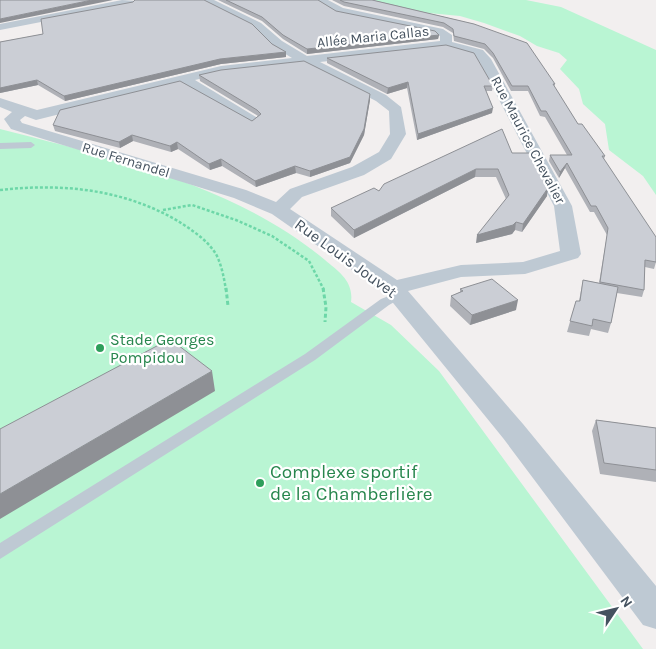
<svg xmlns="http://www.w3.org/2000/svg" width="656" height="649" font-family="Karla,sans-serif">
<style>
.green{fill:#b9f5d3}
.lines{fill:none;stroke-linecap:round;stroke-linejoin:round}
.path-far1{stroke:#6dd7a8;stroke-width:2.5;stroke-dasharray:3 2;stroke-linecap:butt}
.path{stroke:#6dd7a8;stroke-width:3;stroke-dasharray:4 2.5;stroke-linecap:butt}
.service{fill:#bec9d3;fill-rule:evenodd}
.minor{fill:#bec9d3;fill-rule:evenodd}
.wall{fill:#afb1b7}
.shaded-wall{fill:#8e9095}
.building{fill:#cbced5;stroke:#8e9095}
.leisure-dot{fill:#2e9e5b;stroke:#fff;stroke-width:2}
.labels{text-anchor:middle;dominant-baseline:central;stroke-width:4.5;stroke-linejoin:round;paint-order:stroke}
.far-street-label{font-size:14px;fill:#45525f;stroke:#fff}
.street-label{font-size:16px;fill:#45525f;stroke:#fff}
.leisure-label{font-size:16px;fill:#27864d;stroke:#fff;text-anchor:start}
.near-leisure-label{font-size:19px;fill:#27864d;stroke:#fff;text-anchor:start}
</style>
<rect width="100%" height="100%" fill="#f2efef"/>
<path class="green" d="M374,0H526L561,7L656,50V195L643,176L609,150L605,124L583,104L579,89L560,69L567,60L559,53L537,46L520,36L484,23L460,16L408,11Z
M0,129C109,157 236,185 325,260C338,271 354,281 351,302L391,325L439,371L643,649H0Z"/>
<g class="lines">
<path class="path-far1" d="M0,190C62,183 123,189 178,221C192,230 209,241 217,256C222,267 224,278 226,290
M163,210L192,205L236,220L272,236L309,261L324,290"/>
<path class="path" d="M226,288L228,306
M323,288L326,307L325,322"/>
<path class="service" d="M0,143L31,142L35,145L31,148L0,149Z
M399,292L403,293L405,296L389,305L315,360L0,559V543L305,354L381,299Z"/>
<path class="minor" d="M122,0L138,1L133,4L0,30V24Z
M201,0H214L261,23L282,41L307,56L440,41V36L435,34L336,13L315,0H328L343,8L443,29L452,35V42L483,50L491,59L572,206L581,254L578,258L525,274L461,277L408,291L523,424L656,586V629L643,625L503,438L385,293L272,214L234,198L11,129L4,119L12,112L0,107V98L37,110L221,66L292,58L274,47L253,27ZM446,48L475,56L480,63L554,206L560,251L523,262L461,265L397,280L290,209L302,197L364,175L391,159L406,134L401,107L386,95L320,62ZM304,64L376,101L389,111L390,134L379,152L352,167L290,189L276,202L246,190L22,123L20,120L25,116L36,120L181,84L251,125L259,120L256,117L195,80L221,74Z"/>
</g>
<path class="wall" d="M218,0H318L336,11L439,35L438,39L307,54L283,39L262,21Z
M332,0H373L474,24L555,84L554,87L578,124L605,156L604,159L656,262L654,269L645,267L644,290L642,297L617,293L611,323L608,333L591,329L589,336L567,332L576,301H579L583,280L599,283L607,235L594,212H590L565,168L559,178L549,161L550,155H567L545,117L540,116L528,91H511L493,58L484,49L454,41L453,33L443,27L344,6Z
M133,2L272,44L286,52V57L221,64L65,101L38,85L0,93V42L43,34Z
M327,58L493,86L492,91H486L492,113L417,140L407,88L387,94L327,63Z
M199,75L370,94V100L364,135L350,163L310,177L296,173L256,187L222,166L210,170L178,149L171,152L133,141L120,148L55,131L53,125L252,121L258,116L200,81Z
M512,153L547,196L522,232L515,230L512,234L476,243L506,199L496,177H475L354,238L331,216V208L379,191Z
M460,289L516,310L470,325L450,306L451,296L460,292Z
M596,420L656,428V482L600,474L592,431Z"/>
<path class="shaded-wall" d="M92,0H113L0,23V19Z
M439,35L438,39L307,54V49Z
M286,52V57L221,64L65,101L64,96L220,59Z
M37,80L38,85L0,93V88Z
M408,82L407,88L387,94L388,88Z
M370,94V100L364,135L350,163L310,177V171Z
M493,108L492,113L417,140L418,134Z
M132,135L133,141L120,148L119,142Z
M177,142L178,149L171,152L170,146Z
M221,159L222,166L210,170L209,164Z
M567,163L565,168L559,178L560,172Z
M295,166L296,173L256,187L255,181Z
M476,169L475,177L354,238V230Z
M548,188L547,196L522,232L523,224Z
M516,222L515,230L512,234L476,243L477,235Z
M518,300L516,310L470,325L472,315Z
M212,371L215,391L0,519V494Z"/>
<path class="building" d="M0,0H92L0,19Z
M135,0H204L252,24L272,44L286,52L220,59L64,96L37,80L0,88V42L43,34L41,19L133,2Z
M226,0H318L336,11L435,31L439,35L307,49L283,35L262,17Z
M340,0H372L474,24L527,43L555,84H553L578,124H582L605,156H602L656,237V262L645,260L644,290L600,282L608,228L596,206H591L567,163L560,172L550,155H572L546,111H541L528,86H512L493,53L485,44L454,36L453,29L444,23L344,2Z
M446,45L474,53L493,86H484L493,108L418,134L408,82L388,88L327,58Z
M304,61L370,94L364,129L350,157L310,171L295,166L255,181L221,159L209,164L177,142L170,146L132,135L119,142L53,125L60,110L180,81L252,121L261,114L257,110L199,75L221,70Z
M502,129L512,153H530L548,188L523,224L516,222L513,225L477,235L509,195L498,169H476L354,230L331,208L374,188L379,191L384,184Z
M492,279L518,300L472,315L451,296L463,291L460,289Z
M583,280L618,287L611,323L593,319L592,326L570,321L576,301H580Z
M170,339L212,371L0,494V429Z
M596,420L656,428V470L604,463Z"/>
<g class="leisure-dot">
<circle cx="100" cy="348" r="5"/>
<circle cx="260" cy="483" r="5"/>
</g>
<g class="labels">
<g class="far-street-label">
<text transform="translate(373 37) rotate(-6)">Allée Maria Callas</text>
<text transform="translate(528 140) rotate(62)">Rue Maurice Chevalier</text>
<text transform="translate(126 160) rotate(17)">Rue Fernandel</text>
</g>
<g class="street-label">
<text transform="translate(346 258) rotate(36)">Rue Louis Jouvet</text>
</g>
<g class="leisure-label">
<text x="110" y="339">Stade Georges<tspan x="110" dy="18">Pompidou</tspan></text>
</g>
<g class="near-leisure-label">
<text x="270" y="472">Complexe sportif<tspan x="270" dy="22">de la Chamberlière</tspan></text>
</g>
</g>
<g transform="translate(616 609) rotate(55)" stroke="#ffffff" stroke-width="4" paint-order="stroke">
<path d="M0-4L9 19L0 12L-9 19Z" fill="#45525f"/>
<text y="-8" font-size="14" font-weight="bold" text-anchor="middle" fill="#45525f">N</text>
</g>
</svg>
